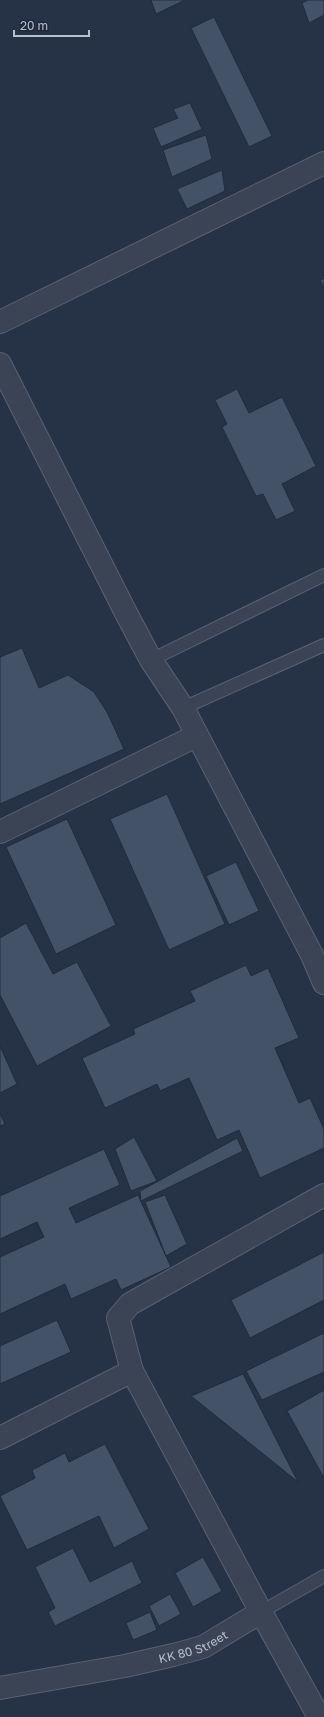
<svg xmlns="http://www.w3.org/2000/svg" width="324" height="1717" font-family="'Golos Text',sans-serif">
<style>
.building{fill:#445267;stroke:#212b3c}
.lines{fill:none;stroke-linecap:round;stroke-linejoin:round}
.lane-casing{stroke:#596272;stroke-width:14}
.street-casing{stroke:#596272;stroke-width:24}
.lane{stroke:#3a4455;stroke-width:12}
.street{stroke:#3a4455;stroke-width:22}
.labels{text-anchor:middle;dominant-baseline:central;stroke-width:4;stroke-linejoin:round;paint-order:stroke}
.street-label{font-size:12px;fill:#b8c0ce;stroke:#1f293a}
</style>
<rect width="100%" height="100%" fill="#263245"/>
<path class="building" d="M151,0H185L156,14Z
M308,0H324V15L309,23L302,3Z
M214,17L272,136L249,147L191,28Z
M190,103L202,129L161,147L153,128L178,118L173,109Z
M206,135L212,159L172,177L163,150Z
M222,170L225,191L187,209L177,189Z
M324,278V288L320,280Z
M237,389L249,413L282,397L316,466L282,484L295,511L276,520L263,494L256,496L222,427L227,424L215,400Z
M22,648L39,688L68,675L94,692L107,712L124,749L0,804V657Z
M167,794L225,924L169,950L110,819Z
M67,819L116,925L56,954L6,847Z
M236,862L259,911L229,925L206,876Z
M26,923L53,974L77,962L111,1026L37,1066L0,995V938Z
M246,965L251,976L268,968L299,1038L275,1048L299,1103L310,1098L324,1129V1148L260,1178L239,1130L217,1140L189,1078L160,1091L157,1084L105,1108L82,1058L135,1034L133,1029L195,1001L190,991Z
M0,1046L17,1084L0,1093Z
M0,1113L5,1124L0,1126Z
M134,1137L157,1181L131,1191L115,1149Z
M237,1138L243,1151L141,1201L140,1191Z
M104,1149L120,1185L69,1208L76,1223L138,1195L171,1267L121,1290L116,1279L71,1299L65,1284L0,1314V1257L44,1237L37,1222L0,1239V1196Z
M165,1195L187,1244L166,1256L145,1202Z
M324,1252V1300L250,1338L231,1300Z
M57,1320L71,1352L0,1384V1346Z
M324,1333V1372L262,1400L246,1371Z
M243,1374L298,1482L191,1396Z
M324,1390V1478L287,1411Z
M105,1444L149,1529L114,1548L99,1516L27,1550L0,1496L35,1478L32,1470L65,1453L69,1462Z
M73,1548L90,1582L132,1561L142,1583L55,1626L48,1612L55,1608L35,1567Z
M203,1557L222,1591L193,1607L175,1573Z
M170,1594L181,1614L159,1626L149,1606Z
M150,1612L157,1630L133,1640L126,1623Z"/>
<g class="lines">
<defs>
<path id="lane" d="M151,660L324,575
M183,708L324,645
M261,1612L324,1576"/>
<g id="street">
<path d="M0,322L324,163"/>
<path d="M0,364L126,613L151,660L183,708L312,955L324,983"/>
<path d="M0,832L196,736"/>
<path d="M132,1371L118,1318L130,1304L324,1195"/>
<path d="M0,1438L132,1371L261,1612"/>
<path id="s1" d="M0,1688L125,1666L173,1655L203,1647L261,1612L319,1717"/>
</g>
</defs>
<use href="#lane" class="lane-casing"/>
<use href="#street" class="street-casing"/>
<use href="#lane" class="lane"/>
<use href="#street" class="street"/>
</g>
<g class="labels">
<g class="street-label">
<text stroke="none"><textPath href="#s1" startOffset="198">KK 80 Street</textPath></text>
</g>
</g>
<path d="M14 30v6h75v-6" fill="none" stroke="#b8c0ce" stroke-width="2"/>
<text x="20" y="30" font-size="12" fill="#b8c0ce" stroke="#1f293a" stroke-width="3" paint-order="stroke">20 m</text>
</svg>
